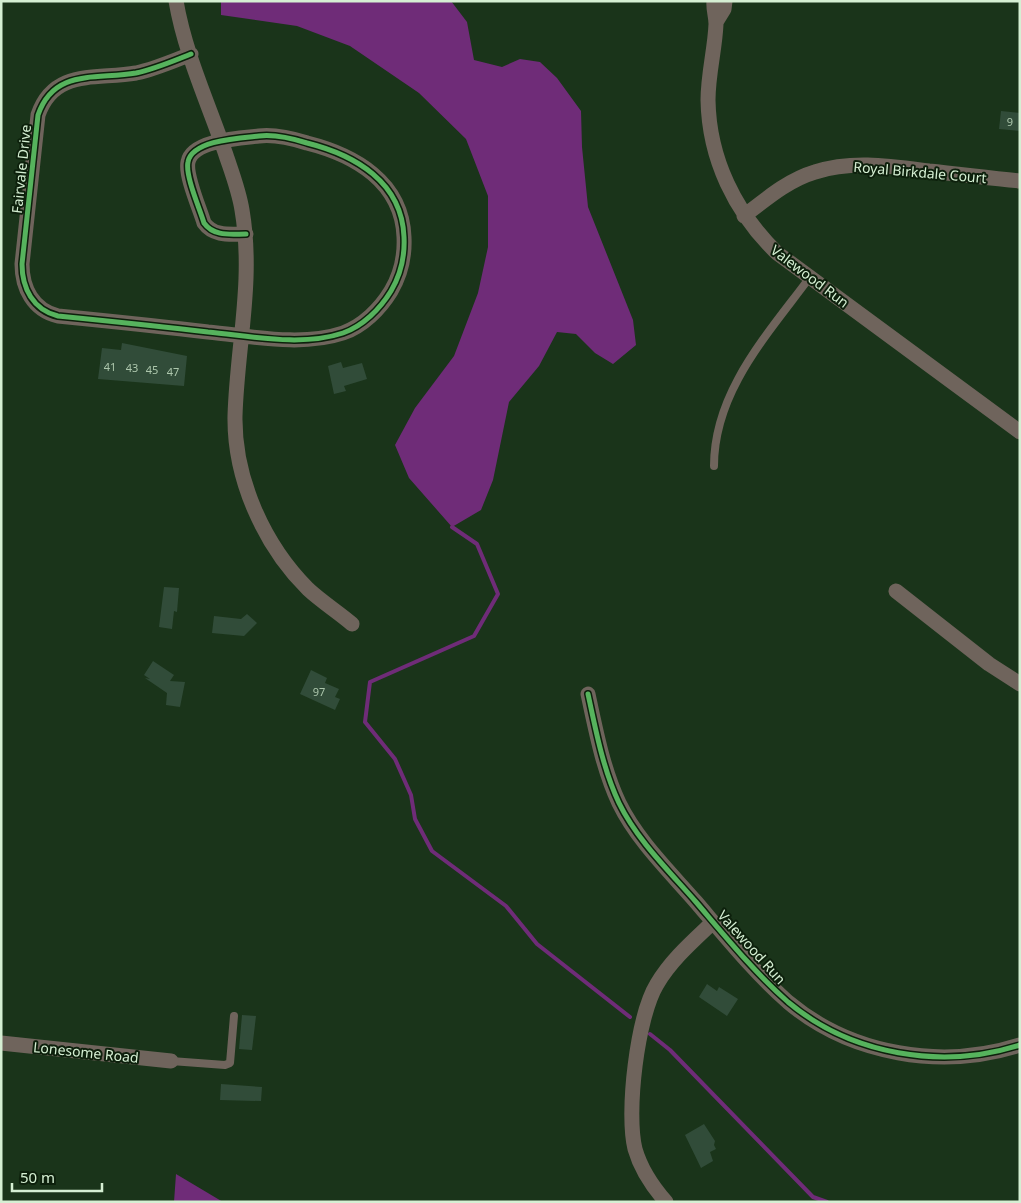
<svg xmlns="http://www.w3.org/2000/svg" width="1021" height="1203" font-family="'Noto Sans',sans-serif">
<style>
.water{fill:#6f2c78}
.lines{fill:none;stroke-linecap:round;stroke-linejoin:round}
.stream{stroke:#6f2c78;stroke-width:4}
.building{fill:#314c39}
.lane{stroke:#6f645c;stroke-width:8}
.street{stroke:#6f645c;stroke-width:15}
.cycleway-casing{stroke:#0d200c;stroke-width:8}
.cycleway{stroke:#56b35d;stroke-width:5}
.labels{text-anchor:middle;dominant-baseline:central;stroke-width:4;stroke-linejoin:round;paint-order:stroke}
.number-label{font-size:11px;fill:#acc6ac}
.street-label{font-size:14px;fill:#d5efd3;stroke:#0d200c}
</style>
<rect width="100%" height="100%" fill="#1a341a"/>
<path class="water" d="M221,1H451L467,22L474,60L502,67L520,59L540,62L557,78L581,111L582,147L588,207L633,320L636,345L613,364L595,353L576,334L557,332L539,366L509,402L493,480L481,510L452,527L409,478L395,445L415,408L454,356L478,293L488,247V196L466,139L419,93L350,46L297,26L221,15Z
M176,1174L223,1202H174Z"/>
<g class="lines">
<path class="stream" d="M452,527L477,544L498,594L474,636L370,682L365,722L395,759L411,795L415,819L432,851L506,906L537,944L630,1017
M650,1034L670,1050L813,1197L827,1202"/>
</g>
<path class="building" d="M1001,111L1020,113V131L999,129Z
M122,343L187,356L184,386L98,379L102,348L121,350Z
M341,362L343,368L362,363L367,379L344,386L346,391L334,394L328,366Z
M164,587L179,588L177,612L174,611L172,629L159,627Z
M247,614L257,623L244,636L212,633L214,616L241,619Z
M153,661L174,675L170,681L185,682L180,707L166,705L167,693L145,678L150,679L144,675Z
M311,670L327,678L325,683L339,689L335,697L340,699L335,710L300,694Z
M707,984L717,991L719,987L738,999L727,1016L699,997Z
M242,1015L256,1016L252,1050L239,1049Z
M221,1084L262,1087L261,1101L220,1100Z
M704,1124L715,1141L714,1145L716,1149L710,1152L713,1161L701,1168L685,1135Z"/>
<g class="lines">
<path class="lane" d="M714,466C714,391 768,334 810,277
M171,1061L225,1065L230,1063L234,1016"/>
<path class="street" d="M176,1C185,54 209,105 226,155C232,173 239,191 242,210C254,281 237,346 235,416C234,479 264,545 308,589C322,602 338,612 352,624
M714,1C713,9 716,16 716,24C715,49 708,74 708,100C709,159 735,212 777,253L1020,432
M716,22L724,9L725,1
M191,54C173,61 155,69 136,73C97,80 54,68 38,115L22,264C22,288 33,310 58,316C108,321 158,326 208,332C251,336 301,347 343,333C363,326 380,309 391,291C401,274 405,257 404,237C402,182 355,155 307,143C291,138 275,134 259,136C241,138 192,140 188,162C185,176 200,209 204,223C214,237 231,234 246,234
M744,216C766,199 788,180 815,172C852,160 890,166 929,171C959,174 989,178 1020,181
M896,591L989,664L1020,684
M588,694C596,731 603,769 619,803C637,840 669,871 696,902C725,936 754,972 788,1002C851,1055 942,1070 1020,1045
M1,1043L171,1061
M666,1202C652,1186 641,1170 635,1149C626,1113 637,1017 657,984C671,960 693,941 713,922"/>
<defs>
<path id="cycleway" d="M191,54C173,61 155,69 136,73C97,80 54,68 38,115L22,264C22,288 33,310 58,316C108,321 158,326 208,332C251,336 301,347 343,333C363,326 380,309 391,291C401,274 405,257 404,237C402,182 355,155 307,143C291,138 275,134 259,136C241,138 192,140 188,162C185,176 200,209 204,223C214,237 231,234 246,234
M588,694C596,731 603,769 619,803C637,840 669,871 696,902C725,936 754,972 788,1002C851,1055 942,1070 1020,1045"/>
</defs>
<use href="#cycleway" class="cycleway-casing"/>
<use href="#cycleway" class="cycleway"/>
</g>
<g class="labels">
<g class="number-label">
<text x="1010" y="121">9</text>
<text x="110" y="366">41</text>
<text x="132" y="367">43</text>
<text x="152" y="369">45</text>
<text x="173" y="371">47</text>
<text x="319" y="691">97</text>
</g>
<g class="street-label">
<text transform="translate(21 169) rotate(-84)">Fairvale Drive</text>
<text transform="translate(920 172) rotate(5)">Royal Birkdale Court</text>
<text transform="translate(810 276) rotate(37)">Valewood Run</text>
<text transform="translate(752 947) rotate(48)">Valewood Run</text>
<text transform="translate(86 1052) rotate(6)">Lonesome Road</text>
</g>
</g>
<rect width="1021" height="1203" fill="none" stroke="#d5efd3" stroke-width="5"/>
<path d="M12 1183v8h90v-8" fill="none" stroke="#d5efd3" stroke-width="2.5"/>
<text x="20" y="1183" font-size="15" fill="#d5efd3" stroke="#0d200c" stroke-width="4" paint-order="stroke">50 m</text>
</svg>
